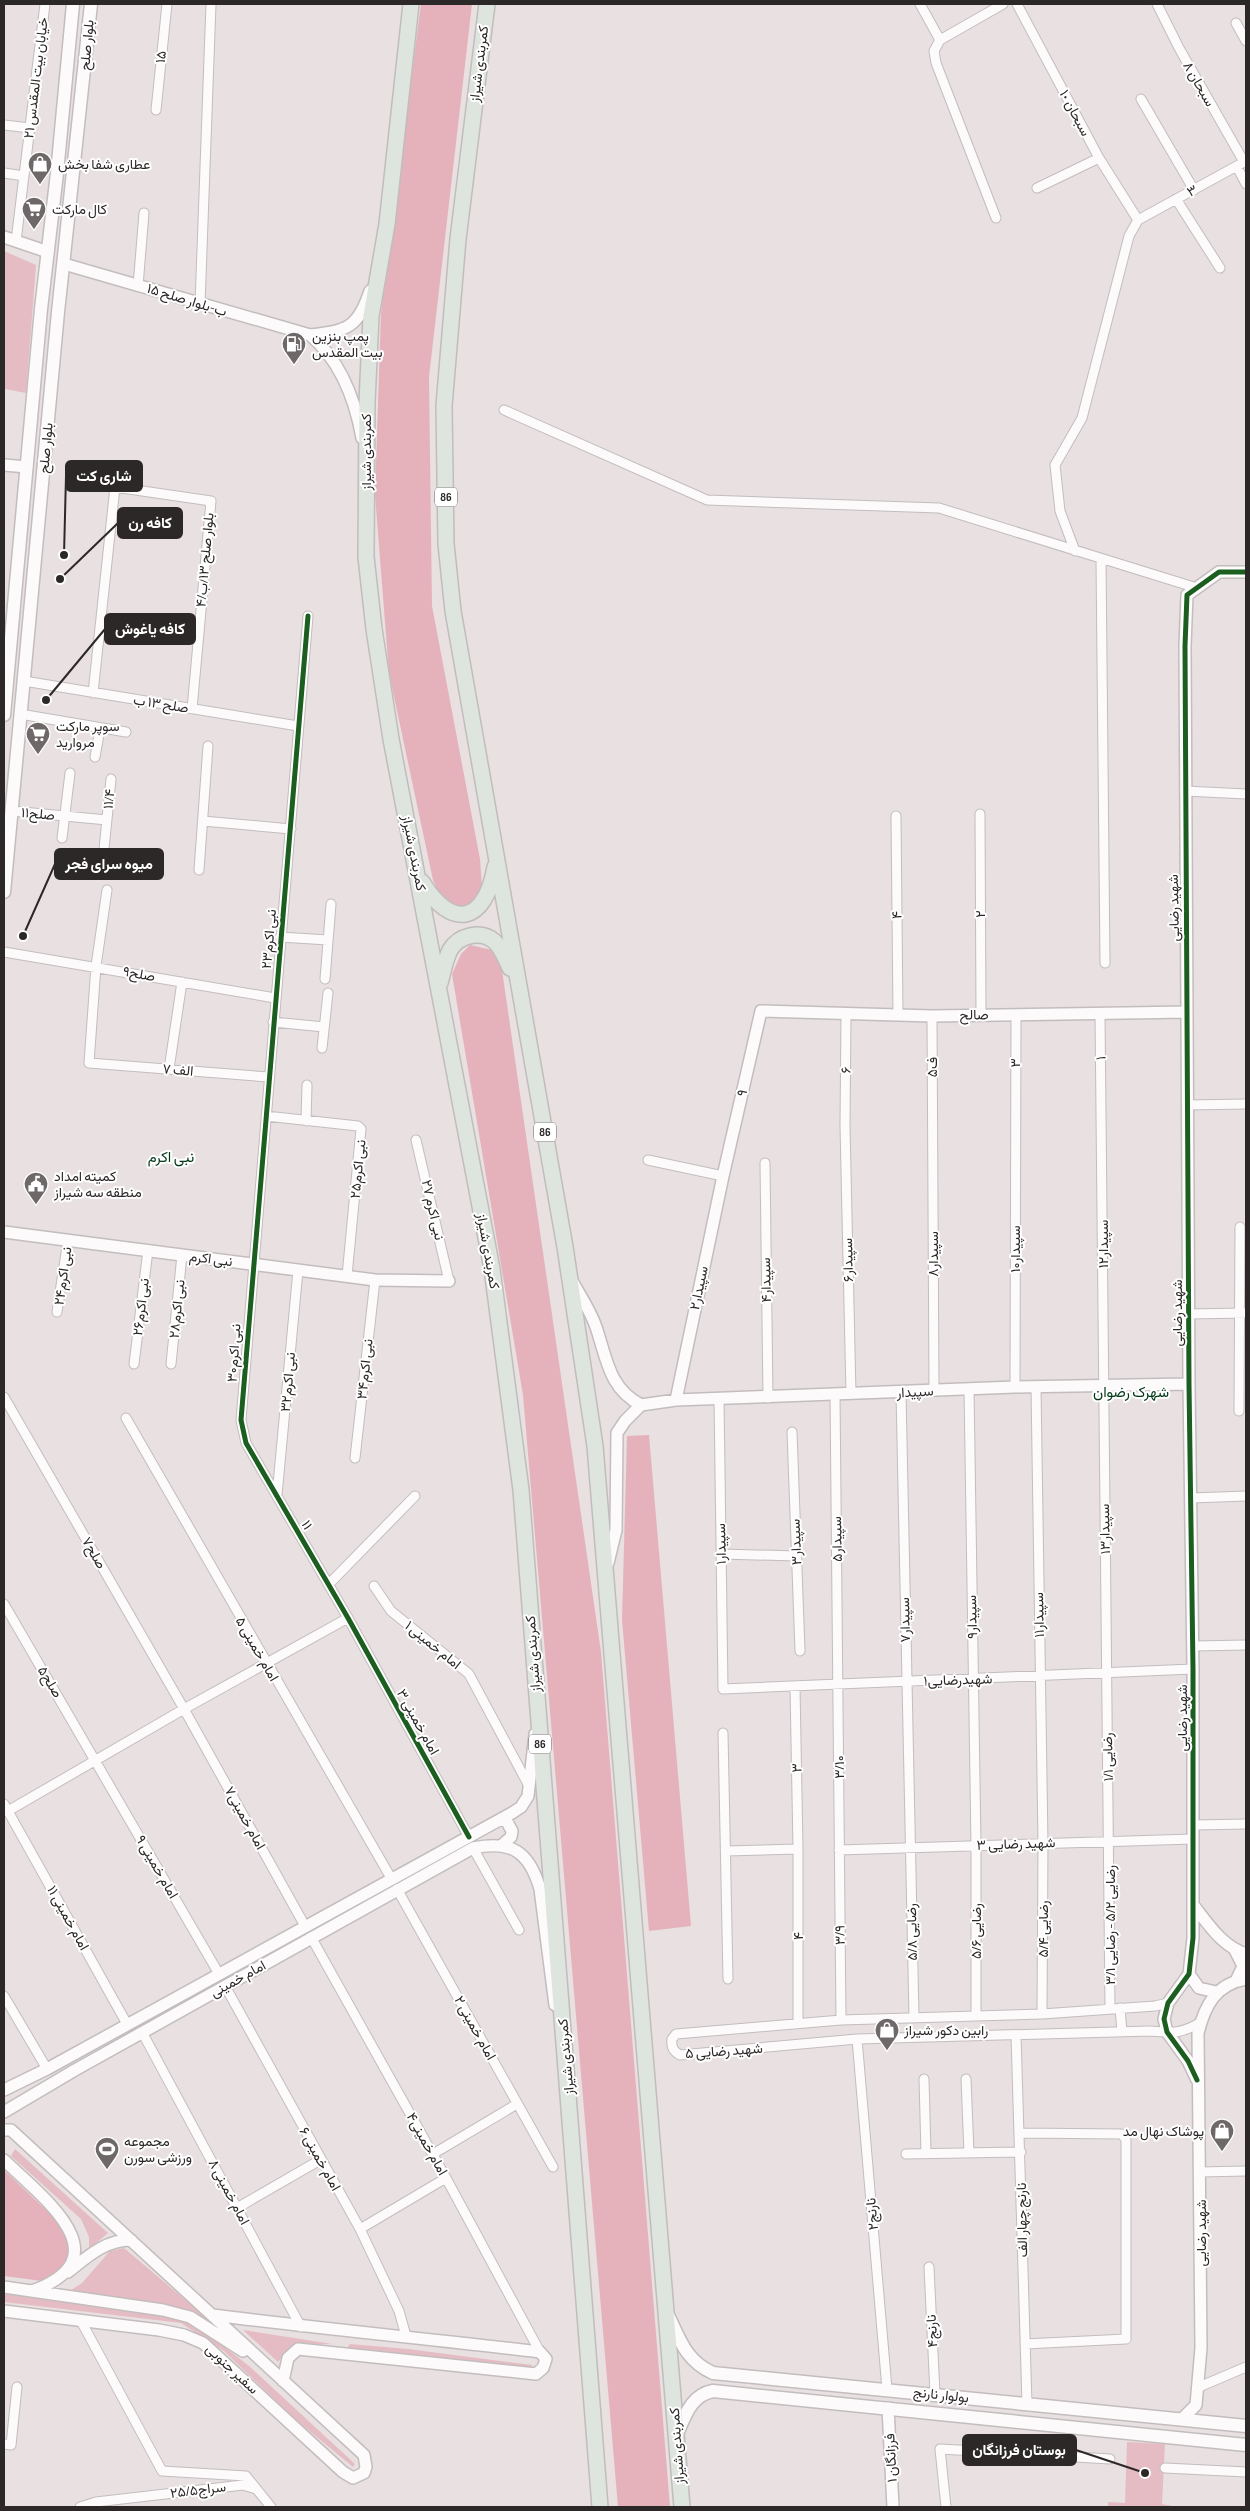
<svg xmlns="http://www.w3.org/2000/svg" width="1250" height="2511" font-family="'Sofia Sans Condensed',Vazirmatn,sans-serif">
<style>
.green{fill:#e5bcc3}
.forest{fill:#e5b2bb}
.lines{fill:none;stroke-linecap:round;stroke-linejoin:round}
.minor-casing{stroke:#c3bdbe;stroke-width:11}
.tertiary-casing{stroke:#c3bdbe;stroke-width:14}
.secondary-casing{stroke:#c3bdbe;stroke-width:15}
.trunk-casing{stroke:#c1bdbd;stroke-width:18}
.minor{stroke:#fcfafa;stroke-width:9}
.tertiary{stroke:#fcfafa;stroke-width:11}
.secondary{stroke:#fcfafa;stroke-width:12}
.trunk{stroke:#dee4de;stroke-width:15}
.cycleway-casing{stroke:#fff;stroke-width:8}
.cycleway{stroke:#1b5e20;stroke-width:5}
.labels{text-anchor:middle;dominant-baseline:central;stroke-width:4;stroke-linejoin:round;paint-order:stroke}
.shield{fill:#fff;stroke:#6c6868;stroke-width:1}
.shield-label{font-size:12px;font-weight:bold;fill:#2d2828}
.street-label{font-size:14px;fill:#2d2828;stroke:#fff}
.poi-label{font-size:14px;fill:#2d2828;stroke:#fff;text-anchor:start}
.neighbourhood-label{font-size:15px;fill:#003715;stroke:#fff}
.leader{fill:none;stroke:#2d2828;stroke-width:2}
.callout-dot{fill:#2d2828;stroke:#fff;stroke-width:2}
.callout{fill:#2d2828;stroke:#2d2828;stroke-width:2}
.callout-label{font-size:15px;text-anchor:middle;font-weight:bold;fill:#fff}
</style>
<rect width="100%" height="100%" fill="#e8e0e1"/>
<path class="green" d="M4,251L36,265L26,393L5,389L4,398Z
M15,2149L108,2233L89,2249V2237L81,2219L11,2156Z
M124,2248L234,2341L182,2309L68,2292L82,2283L110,2251Z
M4,2294L143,2310L176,2316L196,2325L249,2366L355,2464L353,2467L295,2419L224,2351L181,2323L4,2302Z
M243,2330L332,2344L292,2345L278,2362Z
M350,2344L408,2349L532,2365L530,2370L347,2348Z
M1127,2442L1165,2444L1162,2504L1178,2507H1108V2502L1125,2503Z"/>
<path class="forest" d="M421,4H472L429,377L432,606L480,859L482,888L473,905L457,909L442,901L433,880L389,673L375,495L381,312Z
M470,945L492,950L502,970L601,1652L670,2507H618L523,1395L452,974L461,954Z
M649,1435L691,1926L649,1931L622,1620L627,1436Z
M4,2170L65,2228L72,2245L69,2260L59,2273L42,2281L4,2276Z"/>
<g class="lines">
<defs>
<path id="minor" d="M920,4L940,40
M1017,4L1099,158L1138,220
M1157,4L1179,48L1244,162
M1236,23L1246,41
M1141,99L1194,190
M156,110L167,4
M4,125L30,128
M1237,167L1246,184
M4,173L24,176
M1037,188L1099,158
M1176,199L1220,268
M996,218L936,63L934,51L940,40L1003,4
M1138,220L1246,161
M16,241L45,4
M138,286L144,213
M200,304L211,4
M504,410L707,500L939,508L1197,588
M1075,551L1060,511L1055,465L1082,418L1129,236L1138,220
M1101,559L1105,963
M308,616L241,1420L246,1443L348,1618L469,1837
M24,681L298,726
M93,693L115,487L211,501L192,709
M20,714L126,732
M95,757L100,729
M1185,791L1246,794
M12,811L107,820
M980,814L981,1015
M896,816L898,1015
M203,821L291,829
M62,838L70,773
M104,849L111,779
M199,870L208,746
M107,890L96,966L89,1063L268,1077
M280,937L328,940
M4,952L275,998
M325,979L331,904
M1100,1013L1110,2009
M846,1015L845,1126L851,1394
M932,1016L934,1391
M273,1022L324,1027
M322,1048L328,993
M169,1069L182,982
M1187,1105L1246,1104
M266,1116L358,1126L361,1129L347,1276
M306,1121L307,1085
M416,1140L449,1281
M648,1160L723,1176
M765,1163L768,1398
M57,1312L68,1240
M1188,1314L1246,1313
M134,1364L148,1250
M171,1364L182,1255
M1015,1387L1016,1015
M1036,1387L1043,1843L1042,2014
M969,1389L976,1846V2016
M901,1392L914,2017
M835,1394L841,2020
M4,1397L184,1709L305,1926
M719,1399L723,1689L1193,1669
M1239,1411L1240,1227
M126,1418L391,1878
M792,1432L800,1651
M355,1458L375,1280
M277,1495L298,1270
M1191,1498L1246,1496
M721,1554L797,1556
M329,1584L415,1496
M374,1586L391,1611L469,1674L529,1786
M4,1604L219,1974
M1193,1646L1246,1645
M795,1687L798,1849V2022
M723,1733L728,1979
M4,1804L127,2024
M8,1811L184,1709L348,1618
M1194,1825L1246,1824
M473,1848L519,1930
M839,1850L1193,1839
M726,1851L798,1849
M397,1889L553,2167
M311,1937L446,2178L540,2352
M225,1986L360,2229L399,2311L406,2336
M4,1996L47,2069
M1168,2003L1155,2006L1042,2014L841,2020L676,2034L672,2039C671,2047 673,2051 680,2055L857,2039L1150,2031C1172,2033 1182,2034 1201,2022
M1120,2008L1122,2032
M142,2032L301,2327
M1016,2035L1027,2404
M857,2039L887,2389
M924,2079L926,2154
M966,2079L969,2153
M1020,2133L1122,2134L1126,2140V2339L1025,2344
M433,2154L517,2104
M906,2154L1021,2152
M1200,2172L1246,2171
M237,2208L320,2160
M360,2229L446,2178
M929,2267L935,2394
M81,2321L162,2471L246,2476L271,2507
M1199,2387L1246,2367
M4,2444L11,2445L17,2387
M1165,2468L1246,2472
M80,2507L96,2502L243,2485L256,2489
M946,2507L940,2449L1110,2459"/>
<path id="tertiary" d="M4,237L48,252
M64,264L310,335
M362,438C355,399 341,361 310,335C347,331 358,328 370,291
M4,465L27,467
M4,1232L375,1280L449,1281
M572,1281C581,1297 592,1313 597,1330C607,1361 610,1389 641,1405
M676,1400L723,1176L761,1011L932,1016L1187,1012
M641,1405L676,1400L1015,1387L1189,1384
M608,1563L616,1530L617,1433L625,1421L641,1405
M501,1819L507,1822L512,1831L511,1837L502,1845
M1194,1906C1209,1925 1222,1946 1246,1954
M1235,1950L1243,1966L1236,1981
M1189,1974L1199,1988L1216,1992
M1197,2080L1188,2061L1167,2032L1164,2019L1168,2003L1189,1974L1193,1938V1669L1189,1384L1185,646L1187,595L1219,572H1246
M4,2090L47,2069L512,1813L521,1807L528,1796L535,1734
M4,2112L75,2070L473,1848C511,1840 529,1851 540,1889L555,2005
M4,2130H11L364,2455L366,2467L364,2473L353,2478L343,2472L203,2343L184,2335L159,2330L4,2311
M4,2160C42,2197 125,2257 32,2291
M68,2272C87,2257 105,2240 131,2240
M4,2287L163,2310L190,2317L243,2351
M213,2315C322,2329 431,2339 540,2352L546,2359L543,2368L536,2374L298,2349L288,2358L283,2381
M888,2408L893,2507
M1182,2419L1196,2405L1201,2348L1198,2033C1205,2005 1216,1984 1246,1979"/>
<path id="secondary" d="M4,715L41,309L57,173L73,4
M4,892L58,312L91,4
M668,2315C680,2340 686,2361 713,2373L1246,2426
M677,2434C685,2416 691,2395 713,2391L1246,2445"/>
<path id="trunk" d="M411,4L387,224L371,316L367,402L366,557L374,629L391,739L492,1269L521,1490L600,2507
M487,4L458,239L444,406L446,544L453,611L565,1247L595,1446L682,2507
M422,882C452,931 485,923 495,867
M440,983C443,972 445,960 450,950C459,935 481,930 494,941C502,948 506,959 510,968"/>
</defs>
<use href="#minor" class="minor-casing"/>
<use href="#tertiary" class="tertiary-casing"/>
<use href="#secondary" class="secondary-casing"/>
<use href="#trunk" class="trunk-casing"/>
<use href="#minor" class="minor"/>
<use href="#tertiary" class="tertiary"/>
<use href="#secondary" class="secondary"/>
<use href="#trunk" class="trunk"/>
<defs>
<path id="cycleway" d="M308,616L241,1420L246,1443L348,1618L469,1837
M1197,2080L1188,2061L1167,2032L1164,2019L1168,2003L1189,1974L1193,1938V1669L1189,1384L1185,646L1187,595L1219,572H1246"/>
</defs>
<use href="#cycleway" class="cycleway-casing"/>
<use href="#cycleway" class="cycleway"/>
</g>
<defs>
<symbol id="shop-pin" viewBox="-11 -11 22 30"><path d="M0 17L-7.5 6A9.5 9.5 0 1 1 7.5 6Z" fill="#6e6869" stroke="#fff"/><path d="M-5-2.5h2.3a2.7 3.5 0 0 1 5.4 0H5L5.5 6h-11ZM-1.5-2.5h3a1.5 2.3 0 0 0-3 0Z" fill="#fff"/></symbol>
<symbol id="supermarket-pin" viewBox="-11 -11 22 30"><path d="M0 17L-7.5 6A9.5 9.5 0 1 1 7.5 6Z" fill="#6e6869" stroke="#fff"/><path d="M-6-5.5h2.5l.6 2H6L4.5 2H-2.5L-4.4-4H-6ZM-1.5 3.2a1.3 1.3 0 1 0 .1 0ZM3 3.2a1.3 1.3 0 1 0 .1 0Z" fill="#fff"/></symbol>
<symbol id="fuel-pin" viewBox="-11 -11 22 30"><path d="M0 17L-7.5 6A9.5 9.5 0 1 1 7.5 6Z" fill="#6e6869" stroke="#fff"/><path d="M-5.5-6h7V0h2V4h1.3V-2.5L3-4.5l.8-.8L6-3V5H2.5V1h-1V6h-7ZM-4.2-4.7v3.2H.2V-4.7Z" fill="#fff"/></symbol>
<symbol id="civic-pin" viewBox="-11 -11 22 30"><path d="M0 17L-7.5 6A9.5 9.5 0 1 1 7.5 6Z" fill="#6e6869" stroke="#fff"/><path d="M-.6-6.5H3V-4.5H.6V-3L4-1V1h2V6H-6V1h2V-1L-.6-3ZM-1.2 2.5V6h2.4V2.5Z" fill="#fff"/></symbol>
<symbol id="stadium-pin" viewBox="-11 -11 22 30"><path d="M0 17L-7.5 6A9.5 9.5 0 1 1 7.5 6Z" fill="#6e6869" stroke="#fff"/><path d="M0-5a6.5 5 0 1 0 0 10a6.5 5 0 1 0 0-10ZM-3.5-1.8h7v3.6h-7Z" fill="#fff"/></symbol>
</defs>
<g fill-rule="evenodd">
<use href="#shop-pin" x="26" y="150" width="28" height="38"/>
<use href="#supermarket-pin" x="20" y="195" width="28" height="38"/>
<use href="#fuel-pin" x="280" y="330" width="28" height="38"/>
<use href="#supermarket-pin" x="24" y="720" width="28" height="38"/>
<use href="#civic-pin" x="22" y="1170" width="28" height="38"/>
<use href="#shop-pin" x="873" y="2016" width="28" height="38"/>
<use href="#shop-pin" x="1208" y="2117" width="28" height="38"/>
<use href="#stadium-pin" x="93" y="2135" width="28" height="38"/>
</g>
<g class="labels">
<g class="shield">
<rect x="435" y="487.5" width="22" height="19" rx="4"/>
<rect x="534" y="1122.5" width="22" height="19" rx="4"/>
<rect x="529" y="1734.5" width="22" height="19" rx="4"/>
</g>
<g class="shield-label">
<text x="446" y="497">86</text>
<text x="545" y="1132">86</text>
<text x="540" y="1744">86</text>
</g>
<g class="street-label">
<text transform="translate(87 45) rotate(-85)">بلوار صلح</text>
<text transform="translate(161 57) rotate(-84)">۱۵</text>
<text transform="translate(479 64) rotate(-83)">کمربندی شیراز</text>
<text transform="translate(36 78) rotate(-83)">خیابان بیت المقدس ۲۱</text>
<text transform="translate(1199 84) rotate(60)">سبحان ٨</text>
<text transform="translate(1075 113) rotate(62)">سبحان ١٠</text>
<text transform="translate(1192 191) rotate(-27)">۳</text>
<text transform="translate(187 300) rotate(17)">۱۵ ب-بلوار صلح</text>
<text transform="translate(46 448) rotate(-85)">بلوار صلح</text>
<text transform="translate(366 452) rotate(-90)">کمربندی شیراز</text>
<text transform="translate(205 560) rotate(-85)">بلوار صلح ۱۳/ب/۴</text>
<text transform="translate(161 704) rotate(9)">صلح ۱۳ ب</text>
<text transform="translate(109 799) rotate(-84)">۱۱/۴</text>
<text transform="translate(38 814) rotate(5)">صلح۱۱</text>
<text transform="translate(414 853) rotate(79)">کمربندی شیراز</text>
<text transform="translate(1174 908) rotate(-91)">شهید رضایی</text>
<text transform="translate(980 914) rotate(-90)">۲</text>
<text transform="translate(897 915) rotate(-91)">۴</text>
<text transform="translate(269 939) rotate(-85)">نبی اکرم۲۳</text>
<text transform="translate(139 974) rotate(10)">صلح۹</text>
<text transform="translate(974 1015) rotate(-1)">صالح</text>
<text transform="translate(1101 1058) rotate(-91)">۱</text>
<text transform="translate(1015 1063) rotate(-90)">۳</text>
<text transform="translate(932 1067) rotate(-90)">ف۵</text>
<text transform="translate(178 1070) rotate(5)">۷ الف</text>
<text transform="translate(846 1070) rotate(-89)">۶</text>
<text transform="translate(742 1093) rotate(-77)">۹</text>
<text transform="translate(358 1169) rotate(-84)">نبی اکرم۲۵</text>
<text transform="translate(433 1210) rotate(77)">نبی اکرم ۲۷</text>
<text transform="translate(1103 1244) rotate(-90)">سپیدار۱۲</text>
<text transform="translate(1015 1249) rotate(-90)">سپیدار۱۰</text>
<text transform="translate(488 1251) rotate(80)">کمربندی شیراز</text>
<text transform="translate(933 1254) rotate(-90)">سپیدار۸</text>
<text transform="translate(211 1259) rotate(7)">نبی اکرم</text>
<text transform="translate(848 1260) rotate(-91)">سپیدار۶</text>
<text transform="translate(63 1276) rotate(-82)">نبی اکرم۲۴</text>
<text transform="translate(766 1280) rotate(-91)">سپیدار۴</text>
<text transform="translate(699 1288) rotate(-78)">سپیدار۲</text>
<text transform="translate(141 1307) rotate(-83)">نبی اکرم۲۶</text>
<text transform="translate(177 1309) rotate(-84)">نبی اکرم۲۸</text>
<text transform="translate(1177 1313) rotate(-90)">شهید رضایی</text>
<text transform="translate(234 1353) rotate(-86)">نبی اکرم۳۰</text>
<text transform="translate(365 1369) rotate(-84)">نبی اکرم۳۴</text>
<text transform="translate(288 1382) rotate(-85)">نبی اکرم۳۲</text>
<text transform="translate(915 1392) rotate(-3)">سپیدار</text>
<text transform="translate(307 1525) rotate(60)">۱۱</text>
<text transform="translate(1105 1529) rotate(-91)">سپیدار۱۳</text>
<text transform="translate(837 1539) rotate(-91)">سپیدار۵</text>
<text transform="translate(796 1542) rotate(-92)">سپیدار۳</text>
<text transform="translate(721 1544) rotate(-91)">سپیدار۱</text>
<text transform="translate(94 1553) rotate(60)">صلح۷</text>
<text transform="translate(1039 1615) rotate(-91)">سپیدار۱۱</text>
<text transform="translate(972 1617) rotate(-91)">سپیدار۹</text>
<text transform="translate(905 1620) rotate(-91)">سپیدار۷</text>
<text transform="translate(433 1645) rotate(39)">امام خمینی ۱</text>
<text transform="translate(257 1649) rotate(60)">امام خمینی ۵</text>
<text transform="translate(533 1654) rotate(-94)">کمربندی شیراز</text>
<text transform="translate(958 1680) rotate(-2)">شهیدرضایی۱</text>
<text transform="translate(50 1682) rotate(59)">صلح۵</text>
<text transform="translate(1182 1718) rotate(-90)">شهید رضایی</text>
<text transform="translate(418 1722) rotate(61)">امام خمینی ۳</text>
<text transform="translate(1108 1757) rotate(-91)">رضایی ۱/۱</text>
<text transform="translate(839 1767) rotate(-90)">۳/۱۰</text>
<text transform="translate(797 1768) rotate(-91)">۳</text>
<text transform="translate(245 1818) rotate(61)">امام خمینی۷</text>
<text transform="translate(1016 1844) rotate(-2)">شهید رضایی ۳</text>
<text transform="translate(157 1867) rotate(60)">امام خمینی ۹</text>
<text transform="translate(68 1918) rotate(61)">امام خمینی ۱۱</text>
<text transform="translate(1110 1925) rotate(-90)">رضایی ۵/۲ - رضایی ۳/۱</text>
<text transform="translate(1043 1929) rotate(-90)">رضایی ۵/۴</text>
<text transform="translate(976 1931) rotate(-90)">رضایی ۵/۶</text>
<text transform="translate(912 1932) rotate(-91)">رضایی ۵/۸</text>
<text transform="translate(840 1935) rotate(-91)">۳/۹</text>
<text transform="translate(798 1936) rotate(-90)">۴</text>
<text transform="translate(238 1979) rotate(-29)">امام خمینی</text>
<text transform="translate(475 2028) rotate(61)">امام خمینی ۲</text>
<text transform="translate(724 2051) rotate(-4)">شهید رضایی ۵</text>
<text transform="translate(566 2057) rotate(-95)">کمربندی شیراز</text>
<text transform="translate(427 2144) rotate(61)">امام خمینی۴</text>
<text transform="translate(320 2159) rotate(61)">امام خمینی ۶</text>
<text transform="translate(229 2192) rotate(62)">امام خمینی ۸</text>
<text transform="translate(872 2214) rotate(-95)">نارنج۲</text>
<text transform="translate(1022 2220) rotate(-91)">نارنج چهار الف</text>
<text transform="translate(1201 2233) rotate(-90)">شهید رضایی</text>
<text transform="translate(932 2331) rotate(-93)">نارنج۴</text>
<text transform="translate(232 2369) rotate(43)">سفیر جنوبی</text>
<text transform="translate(941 2395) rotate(6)">بولوار نارنج</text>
<text transform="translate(677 2446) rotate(-94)">کمربندی شیراز</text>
<text transform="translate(891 2458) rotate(-93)">فرزانگان ۱</text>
<text transform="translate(198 2490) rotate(-7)">سراج۲۵/۵</text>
</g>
<g class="poi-label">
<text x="58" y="164">عطاری شفا بخش</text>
<text x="52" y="209">کال مارکت</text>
<text x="312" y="336">پمپ بنزین<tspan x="312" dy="16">بیت المقدس</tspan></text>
<text x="56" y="726">سوپر مارکت<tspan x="56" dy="16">مروارید</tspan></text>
<text x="54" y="1176">کمیته امداد<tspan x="54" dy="16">منطقه سه شیراز</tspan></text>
<text x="904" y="2030">رابین دکور شیراز</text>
<text x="1204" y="2131" text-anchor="end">پوشاک نهال مد</text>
<text x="124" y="2141">مجموعه<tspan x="124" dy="16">ورزشی سورن</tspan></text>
</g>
<g class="neighbourhood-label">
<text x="171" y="1157">نبی اکرم</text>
<text x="1131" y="1392">شهرک رضوان</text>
</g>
</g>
<path class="leader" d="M64 555L66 476M60 579L118 523M46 700L105 629M23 936L55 864M1145 2473L1076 2450"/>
<g class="callout-dot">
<circle cx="64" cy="555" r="5"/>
<circle cx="60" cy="579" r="5"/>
<circle cx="46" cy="700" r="5"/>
<circle cx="23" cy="936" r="5"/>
<circle cx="1145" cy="2473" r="5"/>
</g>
<g class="callout">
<rect x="66" y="461" width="76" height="30" rx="5"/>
<rect x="118" y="508" width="64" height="30" rx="5"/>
<rect x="105" y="614" width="90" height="30" rx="5"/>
<rect x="55" y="849" width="108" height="30" rx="5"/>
<rect x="963" y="2435" width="113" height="30" rx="5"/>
</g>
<g class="callout-label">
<text x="104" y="481">شاری کت</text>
<text x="150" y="528">کافه رن</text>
<text x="150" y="634">کافه یاغوش</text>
<text x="109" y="869">میوه سرای فجر</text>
<text x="1019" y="2455">بوستان فرزانگان</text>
</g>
<rect width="1250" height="2511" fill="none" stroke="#2d2828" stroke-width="10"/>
</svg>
